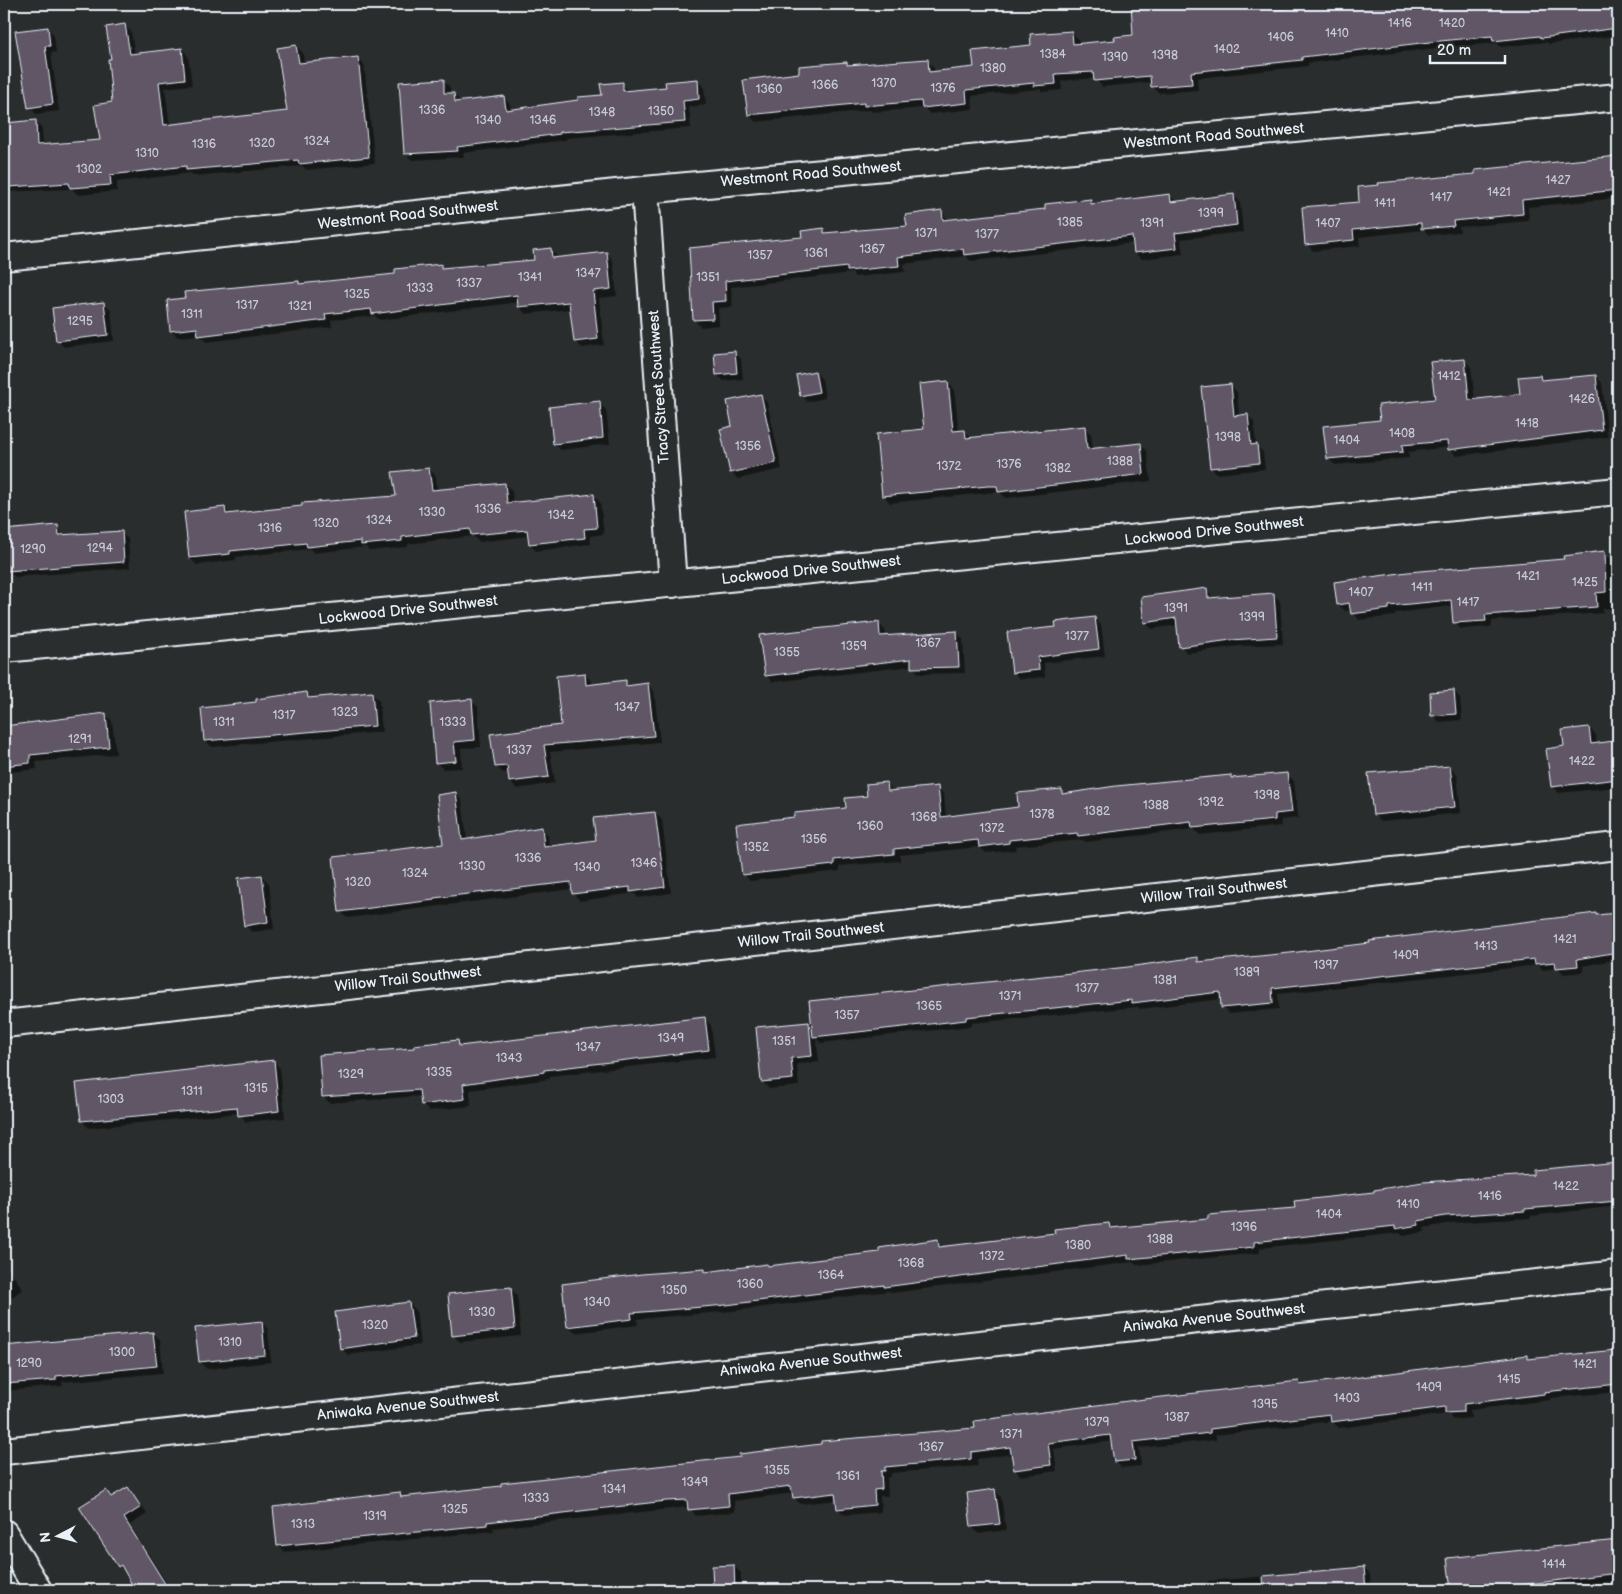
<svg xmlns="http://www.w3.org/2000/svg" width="1622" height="1594" font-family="'Balsamiq Sans',sans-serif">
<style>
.shadow{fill:#0007}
.building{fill:#615766;stroke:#e8f1f8}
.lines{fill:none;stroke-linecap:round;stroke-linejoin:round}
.street-casing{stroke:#e8f1f8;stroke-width:30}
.street{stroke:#2a2d2e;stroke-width:26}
.labels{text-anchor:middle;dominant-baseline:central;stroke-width:4;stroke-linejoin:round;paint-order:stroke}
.number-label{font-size:12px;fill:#c6cad4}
.street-label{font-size:15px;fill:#e8f1f8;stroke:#2a2d2e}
</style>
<rect width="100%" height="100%" fill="#2a2d2e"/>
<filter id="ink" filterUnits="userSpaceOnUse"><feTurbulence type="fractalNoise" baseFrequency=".02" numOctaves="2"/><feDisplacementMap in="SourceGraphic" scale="10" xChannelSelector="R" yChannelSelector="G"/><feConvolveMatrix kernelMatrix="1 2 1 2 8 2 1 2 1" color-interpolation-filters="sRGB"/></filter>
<g filter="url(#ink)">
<path class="shadow" d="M1133,4H1221L1223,31L1315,7L1314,4H1348V7L1373,4H1618V41L1611,36L1549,44L1546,42L1501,47L1497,43L1438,48L1308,63V66L1197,78L1198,90L1159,93L1152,86L1151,82L1102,87L1095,78L1061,81L1062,90L1042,92L1040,89L972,96L973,109L930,114L924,108L872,112L870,110L756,122L749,115L801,74L847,64L850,66L928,61L934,68L935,73L975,69L1072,32L1078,39L1079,44L1116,41L1135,36Z
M124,25L131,32L135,54L182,49L188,56L192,85L165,88L170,125L289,112L296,46L303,53L304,64L358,58L364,65L375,163L307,170L302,166L194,176L191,173L117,182V191L78,195L72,189L4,192V149H8L35,122L42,128L43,146L101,141L114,103L112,60Z
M47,28L54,35L56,52L51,53L59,111L36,114L30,107Z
M443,80L450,87V94H454L461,103L503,97L510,104L511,111L603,96L622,84L629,92L667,88L697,80L704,87L706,105L689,107L691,128L566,138V140L463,153L464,157L412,160L405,153Z
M1618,158V198L1528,207L1529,221L1459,227L1460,232L1429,235L1424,230L1359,237L1360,246L1313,251L1307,244L1361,203L1476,175V171Z
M1169,195L1177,202L1233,195L1240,202L1243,232L1181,239L1183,254L1142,259L1135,253L1134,243L971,261L966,256L904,264L905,272L855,277L852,273L731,287L733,307L718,308L719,325L701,327L694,320L690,249L803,239L823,230L828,234L908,227L942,212L949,221L1047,210L1090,200L1095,204Z
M551,250L558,258L606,253L613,260L617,296L599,298L604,345L582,348L575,341L571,309L526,314L519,307V302L380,320L375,316L331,320L332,327L206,342L199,335L178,337L171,330L298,282L301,285L397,275L441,266L444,269L535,261Z
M104,303L111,310L114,341L64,347L57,340Z
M734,352L741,359L743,379L724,381L717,375Z
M1464,360L1471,367L1475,401L1521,396L1540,376L1545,381L1596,376L1602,383L1608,437L1456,456L1449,447L1408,452L1409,458L1335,465L1328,458L1381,421L1436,400Z
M815,372L822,379L825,398L807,402L801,395Z
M947,382L954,389L959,432L965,431L972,438L1084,428L1091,434L1093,449L1141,444L1147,451L1151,481L1006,498L1000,492H995L890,503L884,496L925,430Z
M1230,385L1237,392L1239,416L1247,415L1254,422L1256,445L1263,452L1265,469L1218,474L1211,468Z
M760,395L767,402L782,469L738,479L731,472L734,427Z
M599,403L606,410L610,444L561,450L554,443Z
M429,469L436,476L437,491L505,484L512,491L513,504L593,495L600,502L604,534L590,536L591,544L536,551L530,544L529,536L479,542L473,536L408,544V547L369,551L366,547L314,553L310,549L236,557V560L197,565L190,558L225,508L231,515L397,497Z
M57,527L64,536L121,532L128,539L130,568L15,577L10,572H4V539Z
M1604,553L1609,558L1618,557V608L1603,609V613L1492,621V627L1461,629L1454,622L1453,606L1395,613V616L1359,620L1352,610L1345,611L1338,604Z
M1206,589L1214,599L1273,594L1280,601L1283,644L1239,646L1187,653L1181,646L1178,625L1152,629L1145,622Z
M1094,618L1101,625L1105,656L1044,663L1045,677L1020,679L1013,672L1057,628Z
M878,623L885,630L886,637L957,633L963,639L965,673L919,674L912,666L773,682L766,675Z
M585,674L591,681L592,686L625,682L630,687L647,685L654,691L660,742L550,752L555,783L517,789L510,782L509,772L503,773L496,767L563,726Z
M1454,691L1460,698L1462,720L1439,722L1433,715Z
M306,693L312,699L372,694L379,700L382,732L212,747L205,741L258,703Z
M471,701L478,707L481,747L461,748L462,768L443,769L437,763Z
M105,715L112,721L116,754L36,762L37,769L4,773V728Z
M1589,728L1596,735L1597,745L1618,742V787L1559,793L1552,787L1566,747Z
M1450,767L1457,774L1461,813L1381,821L1374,814Z
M1287,774L1294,781L1298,818L1281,820V826L1200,835L1194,829L1086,842L1083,840L1015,846L1016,850L986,853L980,847L900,855V861L840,866V871L750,881L744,874L795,818L847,809L887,783L894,792L937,788L944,794L946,818L1019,808L1061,790L1066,795L1230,776L1234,779Z
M456,794L462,800L467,840L541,829L548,835L549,847L597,841L655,813L662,820L671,893L638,898L634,893L580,901L574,894L573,889L347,918L341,911L445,845Z
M262,876L269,883L274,929L252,932L245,925Z
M1618,914V959L1583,966L1584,972L1564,974L1558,968L1543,970L1538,965L1278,994L1279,1009L1229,1014L1223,1007L1222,999L1140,1009L1138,1007L972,1023V1026L821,1043L816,1038L819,1062L797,1064L799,1086L769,1089L763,1082L808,1023L813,1028L1128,969L1197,958L1202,963L1290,954L1532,921Z
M704,1018L711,1025L715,1057L550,1076V1079L470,1090L471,1106L429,1111L422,1104L421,1096L330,1103L323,1097L415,1049L458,1042L463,1047Z
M273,1061L280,1068L285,1118L246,1122L239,1113L89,1128L82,1121Z
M1618,1163V1206L1531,1216V1218L1452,1223L1424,1228L1425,1232L1403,1236L1400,1233L1260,1248V1253L1136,1265L1133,1262L892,1293L890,1291L733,1311L637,1319L638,1325L575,1333L568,1326L704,1270L707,1273L881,1253L937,1241L944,1248L1056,1234L1109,1224L1113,1229L1209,1220L1534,1176V1171Z
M4,1263L23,1289L4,1303Z
M510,1289L517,1295L521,1336L460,1342L453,1335Z
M409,1303L416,1310L420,1345L348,1355L341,1348Z
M261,1322L268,1329L271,1362L207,1369L200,1362L197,1329Z
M153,1333L160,1340L163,1373L62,1382L63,1386L4,1391V1347Z
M1618,1351V1392L1550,1398L1551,1400L1470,1410L1471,1418L1453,1420L1448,1414L1339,1428L1332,1421L1216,1435V1440L1139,1448L1141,1466L1122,1468L1115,1462L1113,1441L1054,1449L1057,1471L1021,1476L1015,1469L1013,1454L977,1459L978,1466L891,1473V1477H887L888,1496H880L881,1512L845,1515L838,1509L837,1500L800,1504L794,1497L793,1493L734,1501L735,1512L696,1516L689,1507L493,1528L494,1531L285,1552L278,1545L400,1493L404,1498L976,1429L1299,1383L1302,1386L1527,1357L1531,1360Z
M128,1488L147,1514L130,1525L171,1590H136L127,1572L119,1566L80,1508L106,1491L113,1498Z
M995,1490L1001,1497L1006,1530L979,1534L972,1527Z
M1618,1541V1585L1610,1586L1607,1582L1538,1590H1452L1448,1560Z
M734,1566L741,1573V1590H714L713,1567Z
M1364,1568L1370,1575L1372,1590H1153L1208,1584V1581Z"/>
<path class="building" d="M1131,4H1276V10L1331,4H1618V28L1541,38L1540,36L1493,41L1492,36L1430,42L1302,57V60L1191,72L1192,84L1151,87L1150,76L1094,81L1093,72L1055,74L1056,84L1034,86V83L966,90L967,103L922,108L921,101L864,106V103L748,115L743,80L799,73V66L847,62V65L928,59L929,72L974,67L972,51L1031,45L1030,34L1072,31L1073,44L1115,40L1114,37L1133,35Z
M125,24L130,54L182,48L185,79L159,82L164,125L287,111L277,48L296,45L299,63L358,57L369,157L299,164L298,160L186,170V166L110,175L111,185L70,188L69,183L9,187L5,123L36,120L37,145L100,140L94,105L112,102L108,59H111L106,27Z
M48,27L50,46H45L53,104L28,108L15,31Z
M444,79V93H454L455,102L504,96L506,110L578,100V97L602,95L600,84L623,82V91L666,87L665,82L698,79L699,99L683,101L685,122L560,132V134L457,147L458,151L404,154L399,82Z
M1618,156V190L1522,200L1523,214L1453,221L1454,226L1421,229V223L1353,230L1354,240L1305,245L1302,207L1359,202L1358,187L1379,185L1378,183L1475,174V170Z
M1170,194L1171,202L1234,194L1237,225L1175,233L1177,248L1134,253L1132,236L964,255L963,249L898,257L899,266L847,271V267L725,281L726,301L712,302L713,319L693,320L689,248L802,237L801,231L824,228V233L907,226L905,215L942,210L943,220L1045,209V204L1091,199V204Z
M551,248L552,258L607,252L611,289L593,291L598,339L574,342L569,302L518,307L517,295L372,314L371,309L325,314L326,320L198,336L197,328L170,331L167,300L185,298L184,292L299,281V284L395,274V269L441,264V268L534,260L533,250Z
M104,302L108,335L56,341L52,308Z
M735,351L737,373L716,375L714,353Z
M1465,359L1469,400L1520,394L1518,377L1540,375L1541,380L1596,375L1602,430L1448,450L1447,441L1402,445L1403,452L1327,459L1323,426L1380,420L1378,405L1435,399L1430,362Z
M815,371L819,392L800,396L796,375Z
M948,381L953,431L965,430L966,438L1085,426L1087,449L1141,443L1144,474L998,492L997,486H988L882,496L876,434L924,429L919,384Z
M1231,384L1234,416L1248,414L1251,445L1257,444L1259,463L1210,468L1201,387Z
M761,394L776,463L730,473L720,429L732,426L727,401Z
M600,401L603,438L553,444L549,407Z
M429,468L432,490L505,483L507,503L594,494L597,528L584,529L585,538L529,544L527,530L471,535L470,529L402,537V541L361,545V541L307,547L306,543L230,551V554L189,558L184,512L225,507L226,514L302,506V503L396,496L392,472Z
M58,525L59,535L122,531L124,562L7,571V565L4,566V530Z
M1605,551L1606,592L1596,593L1597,607L1485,615L1486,621L1453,623L1451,600L1389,606V609L1351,614L1349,603L1337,605L1334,582L1408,572L1564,559L1563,556Z
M1207,588L1208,598L1274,593L1277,637L1231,640L1179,647L1176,618L1144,623L1141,597Z
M1095,617L1099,649L1038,657L1039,670L1012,673L1007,632L1056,627L1055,622Z
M879,622L880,636L957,631L959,667L911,668V659L765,676L759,635Z
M585,673L586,685L626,680V686L648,683L654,736L544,745L549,777L509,782L507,766L495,767L490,734L561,725L556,676Z
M1454,690L1456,714L1431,716L1430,692Z
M307,692L308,698L372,692L375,726L204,741L201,708L256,702V699Z
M472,699L475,740L454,742L456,761L435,763L430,703Z
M106,713L109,747L30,755V763L4,766V726Z
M1589,727L1591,744L1614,741L1618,779L1551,787L1546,749L1564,746L1562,730Z
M1450,766L1455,807L1373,815L1368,773Z
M1287,773L1292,812L1275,814V820L1192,828L1191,822L1078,836L1077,833L1009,840V843L979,847L978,840L894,849V854L834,860V865L742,875L736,824L794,817V813L846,808L845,798L867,796L866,784L887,782L888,791L938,786L941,817L1018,807L1017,793L1062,789V794L1116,786L1231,775V778Z
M456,792L462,840L542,827L544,847L596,840L593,818L655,812L665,887L630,892V887L572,894L571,882L434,898V900L339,912L333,857L443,844L437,795Z
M262,875L268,922L244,926L238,878Z
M1596,913V915L1618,913V952L1577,959L1578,966L1556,968L1555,962L1535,964L1534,959L1272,988L1273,1003L1221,1008L1220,992L1132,1003V1000L966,1017V1020L813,1037L809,1001L1128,967L1198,957V962L1290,953L1370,943L1369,941Z
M705,1017L709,1050L544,1070V1072L463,1084L465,1099L421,1105L419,1090L322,1097L319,1055L414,1048V1045L458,1040L459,1046Z
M809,1022L812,1056L791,1058L793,1079L761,1082L756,1027Z
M274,1060L279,1111L238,1116L237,1107L81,1121L76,1083Z
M1618,1162V1201L1525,1209V1211L1445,1216L1418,1221L1419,1225L1395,1229V1226L1254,1242V1247L1128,1259V1255L884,1287V1285L726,1305L631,1313L632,1319L567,1327L562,1284L642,1274L705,1269V1272L767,1264L768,1266L879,1252V1248L938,1239L939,1247L1055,1233L1054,1229L1109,1223L1110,1228L1208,1219V1215L1295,1208L1294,1201L1374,1192V1190L1423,1182L1533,1175V1170Z
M511,1287L515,1329L452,1336L448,1294Z
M409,1302L414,1338L340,1349L335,1312Z
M262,1321L265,1355L199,1362L195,1328Z
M153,1332L157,1366L56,1376V1380L4,1384V1346Z
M1616,1350L1618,1384L1544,1392V1394L1464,1404V1412L1445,1413V1407L1331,1422L1330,1414L1210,1429V1433L1133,1442L1135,1460L1114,1462L1110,1435L1048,1443L1051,1465L1014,1470L1010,1447L971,1452V1459L885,1467V1471H881L882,1489L874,1490L875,1505L837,1509L835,1493L793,1498L791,1486L728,1494L729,1506L688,1510L687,1500L666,1501L487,1522V1525L277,1546L273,1507L400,1492L401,1497L501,1486V1483L740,1457L739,1454L821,1444V1441L975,1428L974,1421L1128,1401L1299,1381L1300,1385L1528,1355V1359Z
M128,1487L141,1507L124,1518L169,1590H135L121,1565L118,1567L79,1507L106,1490L111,1497Z
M995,1489L1000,1524L971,1527L967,1493Z
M1618,1540V1573L1480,1590H1451L1447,1558Z
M734,1565L735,1590H713L712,1566Z
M1364,1567L1366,1590H1264L1263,1576Z"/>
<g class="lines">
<defs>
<path id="street" d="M645,190L673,584
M4,257L645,190L1618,97
M4,649L1618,491
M4,1024L1618,846
M4,1451L1618,1274
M4,1533L38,1590"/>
</defs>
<use href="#street" class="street-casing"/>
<use href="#street" class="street"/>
</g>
</g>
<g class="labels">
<g class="number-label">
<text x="1400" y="23">1416</text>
<text x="1452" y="23">1420</text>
<text x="1337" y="33">1410</text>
<text x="1281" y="37">1406</text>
<text x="1227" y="49">1402</text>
<text x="1053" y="54">1384</text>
<text x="1165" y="55">1398</text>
<text x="1115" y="57">1390</text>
<text x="993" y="68">1380</text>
<text x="884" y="83">1370</text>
<text x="825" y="85">1366</text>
<text x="943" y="88">1376</text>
<text x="769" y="89">1360</text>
<text x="432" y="110">1336</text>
<text x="661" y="111">1350</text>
<text x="602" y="112">1348</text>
<text x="488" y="120">1340</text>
<text x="543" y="120">1346</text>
<text x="317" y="141">1324</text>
<text x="262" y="143">1320</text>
<text x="204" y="144">1316</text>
<text x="147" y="153">1310</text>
<text x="89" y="169">1302</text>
<text x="1558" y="180">1427</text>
<text x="1499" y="192">1421</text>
<text x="1441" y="197">1417</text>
<text x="1385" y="203">1411</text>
<text x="1211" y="213">1399</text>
<text x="1070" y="222">1385</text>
<text x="1152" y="223">1391</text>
<text x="1328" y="223">1407</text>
<text x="926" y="233">1371</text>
<text x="987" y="234">1377</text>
<text x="872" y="249">1367</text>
<text x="816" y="253">1361</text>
<text x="760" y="255">1357</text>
<text x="588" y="273">1347</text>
<text x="530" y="277">1341</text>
<text x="708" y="277">1351</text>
<text x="469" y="283">1337</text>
<text x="420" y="288">1333</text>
<text x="357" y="294">1325</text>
<text x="247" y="305">1317</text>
<text x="300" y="306">1321</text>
<text x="192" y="314">1311</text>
<text x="80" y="321">1295</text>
<text x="1449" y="376">1412</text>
<text x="1582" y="399">1426</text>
<text x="1527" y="423">1418</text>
<text x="1402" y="433">1408</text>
<text x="1228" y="437">1398</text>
<text x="1347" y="440">1404</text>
<text x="748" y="446">1356</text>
<text x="1120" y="461">1388</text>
<text x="1009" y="464">1376</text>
<text x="949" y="466">1372</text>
<text x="1058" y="468">1382</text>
<text x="488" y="509">1336</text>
<text x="432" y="512">1330</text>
<text x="561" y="515">1342</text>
<text x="379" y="520">1324</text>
<text x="326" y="523">1320</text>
<text x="270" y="528">1316</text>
<text x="100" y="548">1294</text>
<text x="33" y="549">1290</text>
<text x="1528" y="576">1421</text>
<text x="1585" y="582">1425</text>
<text x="1422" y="587">1411</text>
<text x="1361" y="592">1407</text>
<text x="1468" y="602">1417</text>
<text x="1176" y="608">1391</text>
<text x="1252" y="617">1399</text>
<text x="1077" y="636">1377</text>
<text x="928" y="643">1367</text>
<text x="854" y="646">1359</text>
<text x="787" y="652">1355</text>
<text x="627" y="707">1347</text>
<text x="345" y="712">1323</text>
<text x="284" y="715">1317</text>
<text x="224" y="722">1311</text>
<text x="453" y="722">1333</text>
<text x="80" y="739">1291</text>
<text x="519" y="750">1337</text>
<text x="1582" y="761">1422</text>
<text x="1267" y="795">1398</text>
<text x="1211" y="802">1392</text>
<text x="1156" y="805">1388</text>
<text x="1097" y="811">1382</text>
<text x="1042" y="814">1378</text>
<text x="924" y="817">1368</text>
<text x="870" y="826">1360</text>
<text x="992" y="828">1372</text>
<text x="814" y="839">1356</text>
<text x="756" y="847">1352</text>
<text x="528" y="858">1336</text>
<text x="644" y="863">1346</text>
<text x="472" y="866">1330</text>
<text x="587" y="867">1340</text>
<text x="415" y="873">1324</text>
<text x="358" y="882">1320</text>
<text x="1565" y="939">1421</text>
<text x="1486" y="946">1413</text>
<text x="1406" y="955">1409</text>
<text x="1326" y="965">1397</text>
<text x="1247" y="972">1389</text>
<text x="1165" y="980">1381</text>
<text x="1087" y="988">1377</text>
<text x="1010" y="996">1371</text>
<text x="929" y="1006">1365</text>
<text x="847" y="1015">1357</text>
<text x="671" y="1038">1349</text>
<text x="784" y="1041">1351</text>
<text x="588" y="1047">1347</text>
<text x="509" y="1058">1343</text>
<text x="439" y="1072">1335</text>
<text x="351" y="1074">1329</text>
<text x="256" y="1088">1315</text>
<text x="192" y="1091">1311</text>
<text x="111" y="1099">1303</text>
<text x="1566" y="1186">1422</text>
<text x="1490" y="1196">1416</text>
<text x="1408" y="1204">1410</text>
<text x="1329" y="1214">1404</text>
<text x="1244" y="1227">1396</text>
<text x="1160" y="1239">1388</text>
<text x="1078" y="1245">1380</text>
<text x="992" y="1256">1372</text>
<text x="911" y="1263">1368</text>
<text x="831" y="1275">1364</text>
<text x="750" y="1284">1360</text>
<text x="674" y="1290">1350</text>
<text x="597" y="1302">1340</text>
<text x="482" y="1312">1330</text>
<text x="375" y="1325">1320</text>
<text x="230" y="1342">1310</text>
<text x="122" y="1352">1300</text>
<text x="29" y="1363">1290</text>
<text x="1585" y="1364">1421</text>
<text x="1509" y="1379">1415</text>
<text x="1429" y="1387">1409</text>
<text x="1347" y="1398">1403</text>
<text x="1265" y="1404">1395</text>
<text x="1177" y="1417">1387</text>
<text x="1097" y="1422">1379</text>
<text x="1011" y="1434">1371</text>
<text x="931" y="1447">1367</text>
<text x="777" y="1470">1355</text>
<text x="848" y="1476">1361</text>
<text x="695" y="1482">1349</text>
<text x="614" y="1489">1341</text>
<text x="536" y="1498">1333</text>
<text x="455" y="1509">1325</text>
<text x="375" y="1516">1319</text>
<text x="303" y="1524">1313</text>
<text x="1554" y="1564">1414</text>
</g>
<g class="street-label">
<text transform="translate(1214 136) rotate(-5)">Westmont Road Southwest</text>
<text transform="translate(811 174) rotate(-5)">Westmont Road Southwest</text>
<text transform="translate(408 215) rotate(-6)">Westmont Road Southwest</text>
<text transform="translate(659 387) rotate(-94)">Tracy Street Southwest</text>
<text transform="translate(1214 531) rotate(-6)">Lockwood Drive Southwest</text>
<text transform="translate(811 570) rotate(-6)">Lockwood Drive Southwest</text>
<text transform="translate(408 610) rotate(-6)">Lockwood Drive Southwest</text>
<text transform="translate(1214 891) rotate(-6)">Willow Trail Southwest</text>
<text transform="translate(811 935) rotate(-6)">Willow Trail Southwest</text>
<text transform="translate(408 979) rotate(-6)">Willow Trail Southwest</text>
<text transform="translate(1214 1318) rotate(-6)">Aniwaka Avenue Southwest</text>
<text transform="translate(811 1362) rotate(-6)">Aniwaka Avenue Southwest</text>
<text transform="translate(408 1406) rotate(-6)">Aniwaka Avenue Southwest</text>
</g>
</g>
<rect width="1622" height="1594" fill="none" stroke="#2a2d2e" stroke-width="20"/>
<rect x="10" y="10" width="1602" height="1574" fill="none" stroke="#e8f1f8" stroke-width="2" filter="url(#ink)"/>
<g transform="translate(58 1536) rotate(264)" stroke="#2a2d2e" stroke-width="4" paint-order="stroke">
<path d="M0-4L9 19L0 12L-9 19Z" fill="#e8f1f8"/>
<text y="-8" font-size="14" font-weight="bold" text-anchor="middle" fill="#e8f1f8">N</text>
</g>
<path d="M1430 55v8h75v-8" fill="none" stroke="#e8f1f8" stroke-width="2.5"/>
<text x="1437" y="55" font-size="15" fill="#e8f1f8" stroke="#2a2d2e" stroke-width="4" paint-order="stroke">20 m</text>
</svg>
